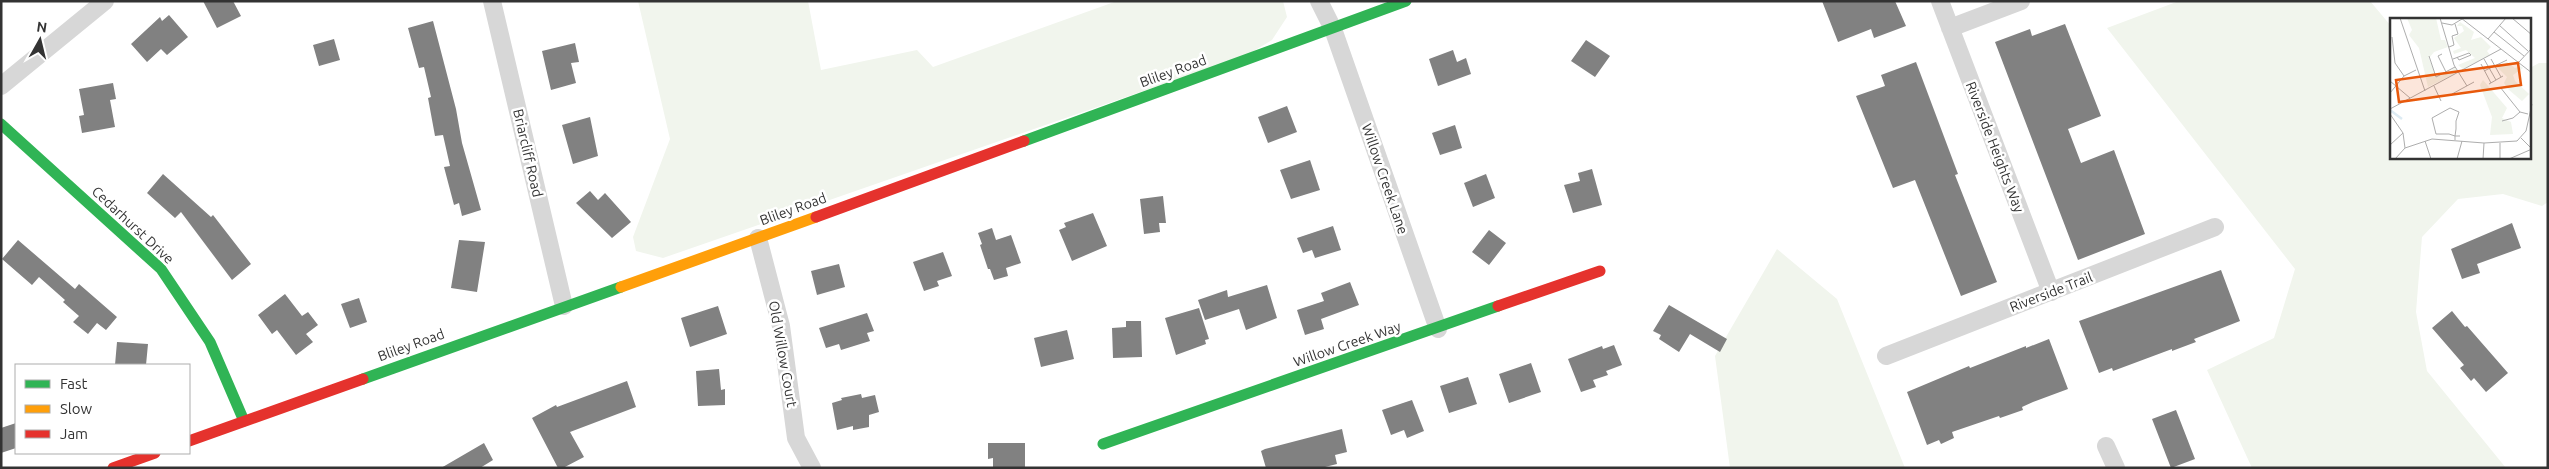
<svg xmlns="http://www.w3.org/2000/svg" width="2549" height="469" font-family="Ubuntu,sans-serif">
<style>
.green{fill:#f1f5ed}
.building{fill:#818181}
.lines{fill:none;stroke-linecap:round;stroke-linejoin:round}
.street{stroke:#d7d7d7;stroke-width:18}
.fast{stroke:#30b455;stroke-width:11}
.slow{stroke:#ff9f0a;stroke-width:11}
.jam{stroke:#e5322d;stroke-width:11}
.labels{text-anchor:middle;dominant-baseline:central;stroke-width:5;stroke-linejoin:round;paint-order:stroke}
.street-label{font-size:14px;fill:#333;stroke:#fff}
.inset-river{fill:none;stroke:#ddebf3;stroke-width:2.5}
.inset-road{fill:none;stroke:#adadad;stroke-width:1}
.view{fill:#e8590c;fill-opacity:0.15;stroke:#e8590c;stroke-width:2.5}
.inset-edge{fill:none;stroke:#333;stroke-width:2.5}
</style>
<rect width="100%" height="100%" fill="#fff"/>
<path class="green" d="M638,1H808L821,70L917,50L933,67L1117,1H1283L1287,17L1272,40L1247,55L663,258L636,251L633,237L670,139Z
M2179,1H2370L2391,26L2392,158H2530V68L2539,63H2548V202L2542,206L2503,194L2458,199L2422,237L2416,312L2427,371L2506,468H2252L2207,370L2274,338L2295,269L2107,28Z
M1777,249L1837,299L1905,468H1730L1715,356Z"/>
<path class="building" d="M203,1H233L241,16L217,28Z
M1822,1H1895L1906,26L1874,38L1871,29L1838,42Z
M169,15L188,37L167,55L161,49L147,62L131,44L160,17L162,21Z
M433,21L456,109L462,143L481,210L462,216L459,203L454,205L444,167L450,166L443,135L435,136L428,98L431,97L424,67L419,68L408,28Z
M2065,24L2101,116L2068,129L2081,163L2114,150L2145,234L2078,260L1995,42L2030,29L2032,36Z
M334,39L340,60L319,66L313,45Z
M1586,40L1610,56L1595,77L1571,61Z
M575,43L579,62L571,63L576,83L551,90L542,51Z
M1453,50L1457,62L1466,58L1471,74L1438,86L1429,59Z
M1916,62L1958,174L1955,175L1997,282L1961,296L1915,180L1893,188L1856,96L1885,86L1881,75Z
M113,83L116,99L110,100L115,127L82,133L79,116L84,115L79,89Z
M1287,106L1297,132L1268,143L1258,117Z
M590,117L598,156L573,164L562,125Z
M1455,125L1462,148L1440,155L1432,133Z
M1310,160L1320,190L1291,199L1280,170Z
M1592,169L1602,205L1573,213L1564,185L1580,181L1578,173Z
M163,174L211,217L213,215L251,264L232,280L181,212L175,218L147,193Z
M1486,174L1495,198L1473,207L1464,183Z
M590,191L598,200L605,193L631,222L612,238L576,203Z
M1163,196L1166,223H1159L1160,232L1144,234L1140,199Z
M1093,213L1107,246L1072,261L1059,230L1066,227L1064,223Z
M2512,223L2521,248L2477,264L2480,273L2462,279L2451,249Z
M1333,226L1341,250L1315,258L1312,250L1303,253L1297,238Z
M992,228L996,240L1011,235L1021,263L1006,268L1008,276L994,280L990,269H988L980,245L982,244L978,233Z
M1489,230L1506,243L1489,265L1472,252Z
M18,240L75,289L79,284L117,317L106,330L97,323L88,334L73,322L79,316L63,302L65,300L39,277L32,285L2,259Z
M459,240L485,242L477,292L451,288Z
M943,252L952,276L937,281L939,286L924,291L913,262Z
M839,264L845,287L817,295L811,271Z
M2221,270L2240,321L2194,339L2196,342L2172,351V349L2113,371L2112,368L2099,373L2079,321Z
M1350,282L1359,305L1321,319L1324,329L1305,335L1297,310L1324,301L1321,293Z
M1267,285L1277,318L1246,330L1239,309L1205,320L1198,300L1227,290L1228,297Z
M285,294L302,316L308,312L318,325L306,334L313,342L296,355L277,330L272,334L258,315Z
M359,298L367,322L350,328L341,304Z
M1669,305L1727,339L1720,352L1690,334L1679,352L1659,339L1661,335L1653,331Z
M718,306L727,334L690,347L681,318Z
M1199,308L1209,339L1205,340L1206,344L1176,355L1165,318Z
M2452,311L2465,327L2467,326L2508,373L2486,392L2474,378L2471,381L2460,368L2464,365L2432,328Z
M867,313L874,331L867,333L870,341L841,350L839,344L826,348L819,328Z
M1126,321H1141L1142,357L1113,358L1112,328L1126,327Z
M1067,330L1074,359L1041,367L1034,338Z
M2049,339L2068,389L2033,402L2022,407L2023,410L2000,418L1999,416L1952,432L1954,438L1941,444L1939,440L1927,445L1907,392L1969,366L1970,368L2026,346V348Z
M117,342L148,344L146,365H115Z
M1614,345L1622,365L1606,371L1608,375L1593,380L1596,387L1581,392L1568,359L1602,346L1603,349Z
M1531,363L1541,392L1509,403L1499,374Z
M719,369L721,390L725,389V405L698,406L696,371Z
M1468,377L1477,404L1449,413L1440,386Z
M627,381L636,407L570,432L584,457L563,468H558L532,418L556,405L557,407Z
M861,394L862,398L875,395L879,412L869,415V427L853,430V426L837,430L832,403L842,400L841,398Z
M1412,400L1424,431L1407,438L1404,430L1391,435L1382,410Z
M2176,410L2195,459L2171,468L2152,419Z
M16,423V448L1,453V428Z
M1342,429L1347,452L1335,455L1337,464L1321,468H1266L1261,451L1265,449Z
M484,443L493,460L480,468H441Z
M988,443H1025V468H993V458L988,459Z"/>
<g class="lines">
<path class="street" d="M492,1L564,306
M1319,1L1333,29L1438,329
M1940,1L2051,292
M1950,28L2021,1
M1,86L105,1
M758,238L781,326L796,438L812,468
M1886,356L2215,227
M2106,446L2116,468"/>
<path class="fast" d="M1,124L161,269L210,342L244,421
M1024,141L1406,1
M363,379L621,287
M1103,444L1498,306"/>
<path class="slow" d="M621,287L816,217"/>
<path class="jam" d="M816,217L1024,141
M1498,306L1600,271
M189,441L363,379
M113,468L155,453"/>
</g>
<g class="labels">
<g class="street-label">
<text transform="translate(1173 71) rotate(-20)">Bliley Road</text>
<text transform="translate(1995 147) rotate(69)">Riverside Heights Way</text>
<text transform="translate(528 153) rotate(77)">Briarcliff Road</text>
<text transform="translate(1385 179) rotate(71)">Willow Creek Lane</text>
<text transform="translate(793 209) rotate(-20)">Bliley Road</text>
<text transform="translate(133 225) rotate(43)">Cedarhurst Drive</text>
<text transform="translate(2051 292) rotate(-21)">Riverside Trail</text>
<text transform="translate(1347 344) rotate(-19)">Willow Creek Way</text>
<text transform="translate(411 345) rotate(-20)">Bliley Road</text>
<text transform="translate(783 354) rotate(80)">Old Willow Court</text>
</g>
</g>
<g transform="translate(2390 18)">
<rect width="141" height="141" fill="#fff"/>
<path d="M17,0H46L51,22H55L58,29L44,34L39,40L46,59L65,50L68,54L38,69L29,30L19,17L22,12ZM70,4L84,14L81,22L91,19L101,29L97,33L100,37L73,51L68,47L85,40L76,32L64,36L63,33L71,30L64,20L74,13L72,8H67ZM117,44L125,50L130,48L133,50L123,57L125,63L139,76L132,83L118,71L114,65L117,59L107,49ZM93,62L117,90L112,100L121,104L123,116L100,117L102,99L90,67Z" fill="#f1f5ed"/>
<path class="inset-river" d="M0,92L12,101"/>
<path class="inset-road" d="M10,0L35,73M50,0L64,47L77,68M71,0L142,55M122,0L142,17M52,5L62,7L72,1M109,7L138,33M104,14L134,38M2,19L5,45L14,58M98,21L116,0M59,29L64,27L62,18L68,16L65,6M52,36L48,38L56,54M39,38L46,59L65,49M67,39L69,42L81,37L79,35M63,41L79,35M94,41L106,62M101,41L111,59M129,44L142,30M91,46L101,65M94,53L117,42M0,63L20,80M99,66L113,58M44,68L51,83M110,69L130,94L138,96M0,75L14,58L26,52M62,76L84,64M0,91L111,31M0,96L13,115L15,130M112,103L123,100L130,94M131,120L142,131M65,122V118L66,111V103L69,94L60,90L42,100L46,116H59L65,118H70M35,123L41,141M0,127L13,115M5,141L15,130L42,121L94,125L127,123L136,113L142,86M67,141L72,123M93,141L94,125M110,141V125M119,141L142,131"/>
<path class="view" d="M128,45L131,67L9,84L6,62Z"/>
<rect width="141" height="141" class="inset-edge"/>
</g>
<rect width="2549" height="469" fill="none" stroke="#333333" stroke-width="5"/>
<rect x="15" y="364" width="175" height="90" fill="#ffffff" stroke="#adadad"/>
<rect x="25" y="380" width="25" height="8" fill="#30b455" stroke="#adadad"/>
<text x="60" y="389" font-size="15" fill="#333333">Fast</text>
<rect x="25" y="405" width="25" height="8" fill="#ff9f0a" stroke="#adadad"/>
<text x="60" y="414" font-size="15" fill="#333333">Slow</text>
<rect x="25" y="430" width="25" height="8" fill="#e5322d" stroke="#adadad"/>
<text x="60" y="439" font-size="15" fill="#333333">Jam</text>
<g transform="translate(40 40) rotate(8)" stroke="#ffffff" stroke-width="4" paint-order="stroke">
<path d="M0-4L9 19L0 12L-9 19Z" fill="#333333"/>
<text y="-8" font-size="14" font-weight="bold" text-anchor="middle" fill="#333333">N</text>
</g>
</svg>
